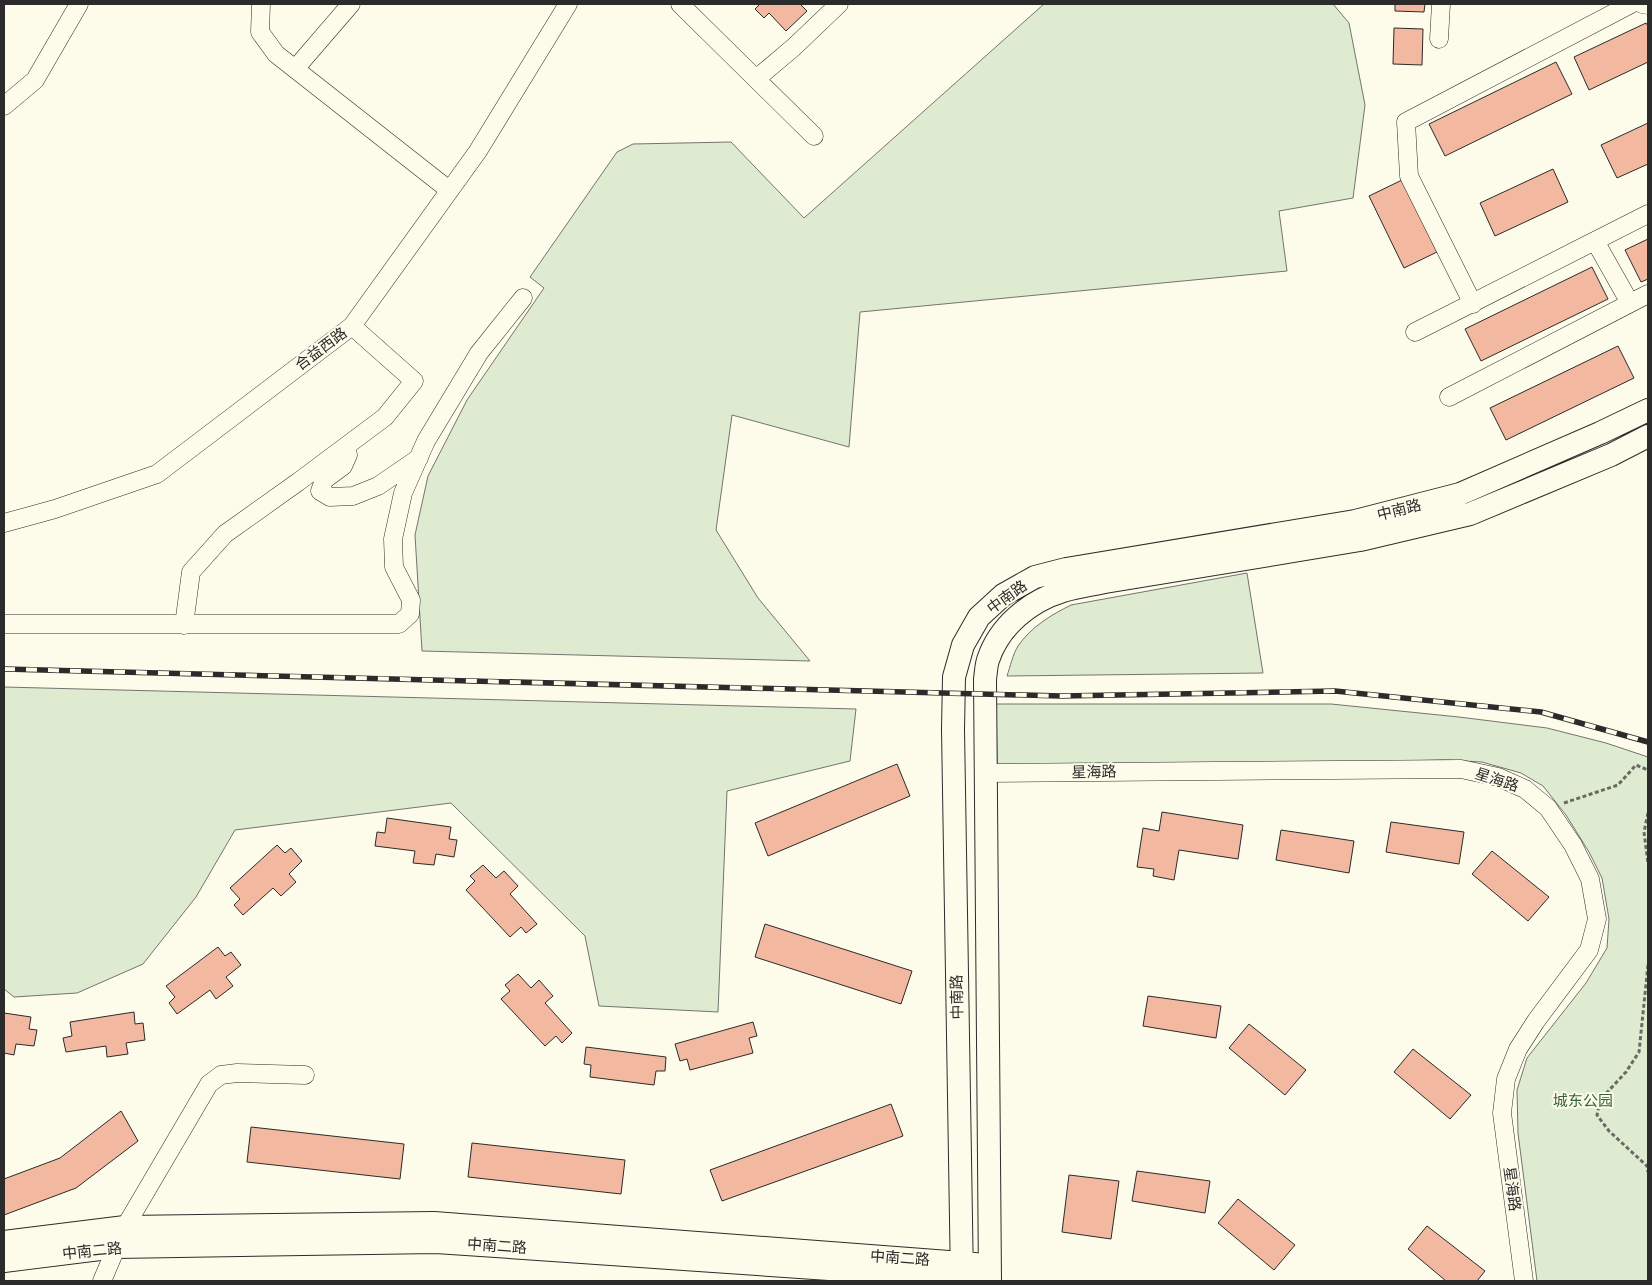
<svg xmlns="http://www.w3.org/2000/svg" width="1652" height="1285" font-family="'Fira Sans','Noto Sans SC',sans-serif">
<style>
.green{fill:#deebd1;stroke:#74746e}
.building{fill:#f2b8a0;stroke:#2b2b2b}
.lines{fill:none;stroke-linecap:round;stroke-linejoin:round}
.minor-casing{stroke:#2b2b2b;stroke-width:19}
.major-casing{stroke:#2b2b2b;stroke-width:24}
.path{stroke:#6a6964;stroke-width:3;stroke-dasharray:4 2.5;stroke-linecap:butt}
.minor{stroke:#fdfbea;stroke-width:18}
.major{stroke:#fdfbea;stroke-width:22}
.rail-casing{stroke:#2b2b2b;stroke-width:5.5}
.rail{stroke:#fdfbea;stroke-width:4;stroke-dasharray:11;stroke-linecap:butt}
.labels{text-anchor:middle;dominant-baseline:central;stroke-width:4;stroke-linejoin:round;paint-order:stroke}
.street-label{font-size:15px;fill:#2b2b2b;stroke:#fdfbea}
.park-label{font-size:15px;fill:#34623c;stroke:#fdfbea}
</style>
<rect width="100%" height="100%" fill="#fdfbea"/>
<path class="green" d="M1044,4H1333L1349,23L1365,105L1353,198L1279,211L1287,271L860,312L849,447L732,415L716,530L758,598L810,661L422,651L415,535L428,476L467,400L544,288L530,277L617,152L633,144L731,142L804,218Z
M1247,573L1263,673L1007,676C1010,667 1013,654 1018,646C1031,627 1051,615 1071,605Z
M4,687L856,709L850,761L727,791L718,1012L599,1006L585,936L451,803L235,830L196,897L143,964L77,993L14,997L4,989Z
M996,704H1331L1459,717L1547,728L1606,743L1648,757V1281H1537L1518,1133L1517,1090L1527,1058L1586,983L1607,948L1609,919L1602,878L1589,852L1566,815L1543,786L1521,773L1482,762L1445,760L997,769Z"/>
<path class="building" d="M757,4H800L807,11L786,31L769,13L764,18L755,9L759,5Z
M1395,4H1425L1424,12L1395,11Z
M1646,23L1648,26V62L1589,90L1574,57Z
M1394,28L1423,29L1422,65L1393,64Z
M1556,62L1572,94L1445,156L1429,124Z
M1648,123V164L1617,178L1601,145Z
M1553,169L1568,202L1495,236L1480,203Z
M1402,180L1437,252L1404,268L1369,196Z
M1648,239V279L1641,282L1625,250Z
M1592,267L1608,299L1481,361L1465,329Z
M1618,346L1634,378L1506,440L1490,408Z
M897,764L910,796L768,856L755,823Z
M1162,812L1243,825L1238,859L1179,850L1174,880L1153,876L1154,869L1137,867L1143,828L1159,831Z
M387,818L451,827L449,839L457,840L454,857L436,854L434,865L413,863L415,851L375,846L377,832L385,833Z
M1391,822L1464,832L1459,864L1386,852Z
M1281,830L1354,841L1349,873L1276,860Z
M277,845L285,853L291,848L302,861L289,874L296,882L281,896L273,888L243,915L234,905L240,899L230,888Z
M1492,851L1549,897L1528,921L1472,874Z
M483,865L496,878L504,871L518,886L510,894L537,924L526,933L521,927L510,937L466,890L475,881L470,876Z
M765,924L912,971L901,1004L755,957Z
M218,947L225,956L231,952L241,965L226,977L233,986L216,999L210,990L177,1014L169,1003L175,997L166,986Z
M518,974L531,988L539,980L553,996L545,1003L572,1033L562,1043L556,1036L545,1046L501,999L510,991L505,985Z
M1148,996L1221,1006L1216,1038L1143,1026Z
M134,1012L135,1024L143,1023L145,1040L126,1043L128,1054L107,1057L106,1046L66,1052L63,1038L72,1036L70,1022Z
M4,1013L31,1017L29,1029L37,1030L34,1046L16,1044L14,1055L4,1053Z
M753,1022L757,1036L749,1038L753,1053L690,1070L687,1059L680,1061L675,1044Z
M1249,1024L1306,1070L1285,1095L1229,1048Z
M586,1047L666,1057L665,1071H656L654,1085L590,1077L591,1065L584,1064Z
M1413,1049L1471,1095L1450,1119L1394,1072Z
M891,1104L903,1136L722,1201L710,1170Z
M121,1111L138,1141L76,1188L4,1215V1179L60,1158Z
M251,1127L404,1144L400,1179L247,1162Z
M472,1143L625,1160L621,1194L468,1177Z
M1137,1171L1210,1181L1205,1213L1132,1201Z
M1069,1175L1119,1181L1111,1239L1062,1232Z
M1238,1199L1295,1245L1274,1270L1218,1223Z
M1427,1226L1485,1271L1477,1281H1446L1408,1249Z"/>
<g class="lines">
<defs>
<path id="minor" d="M261,4L260,32L276,54L449,190
M680,4L814,136
M1642,4L1648,5
M1439,39L1441,4
M295,69L351,4
M756,79L794,47L839,4
M4,106L35,80L79,4
M1595,241L1630,303
M1473,304L1409,176L1406,122L1631,4
M1415,332L1648,214
M1449,397L1648,294
M346,447L348,455L343,466L324,480L320,491L330,497L353,496L378,486L419,458
M4,523L55,509L157,474L352,326L478,151L568,4
M4,624H399L410,614L411,600L394,567L393,539L403,493L426,441L479,353L523,298
M184,625L191,572L225,534L298,482L385,417L414,381L352,326
M986,773L1461,769L1498,777L1525,789L1548,808L1573,845L1590,879L1597,919L1589,950L1536,1021L1518,1049L1506,1079L1502,1113L1524,1281
M102,1281L125,1227L209,1084L221,1075L237,1073L305,1075"/>
<path id="major" d="M4,1242L125,1227L434,1223L975,1264
M4,1261L116,1247L436,1242L975,1279
M962,1281L953,729L954,677L963,645L979,617L1003,595L1035,577L1066,569L1355,521L1460,494L1600,433L1648,410
M990,1281L985,679C986,673 986,666 988,660C999,626 1030,601 1063,591C1076,587 1091,585 1105,582L1360,540L1470,514L1611,455L1648,436"/>
</defs>
<use href="#minor" class="minor-casing"/>
<use href="#major" class="major-casing"/>
<path class="path" d="M1564,803L1618,785L1636,765L1648,770
M1648,813L1644,832L1648,863
M1648,965L1639,1052L1626,1072L1600,1100L1597,1115L1609,1131L1647,1166L1648,1172"/>
<use href="#minor" class="minor"/>
<use href="#major" class="major"/>
<defs>
<path id="rail" d="M4,669L1061,696L1335,691L1541,712L1648,742"/>
</defs>
<use href="#rail" class="rail-casing"/>
<use href="#rail" class="rail"/>
</g>
<g class="labels">
<g class="street-label">
<text transform="translate(321 349) rotate(-37)">合益西路</text>
<text transform="translate(1399 510) rotate(-14)">中南路</text>
<text transform="translate(1007 597) rotate(-36)">中南路</text>
<text transform="translate(1094 772) rotate(-1)">星海路</text>
<text transform="translate(1497 780) rotate(18)">星海路</text>
<text transform="translate(957 997) rotate(-91)">中南路</text>
<text transform="translate(1512 1189) rotate(82)">星海路</text>
<text transform="translate(497 1246) rotate(4)">中南二路</text>
<text transform="translate(92 1251) rotate(-6)">中南二路</text>
<text transform="translate(900 1258) rotate(4)">中南二路</text>
</g>
<g class="park-label">
<text x="1583" y="1101">城东公园</text>
</g>
</g>
<rect width="1652" height="1285" fill="none" stroke="#2b2b2b" stroke-width="10"/>
</svg>
